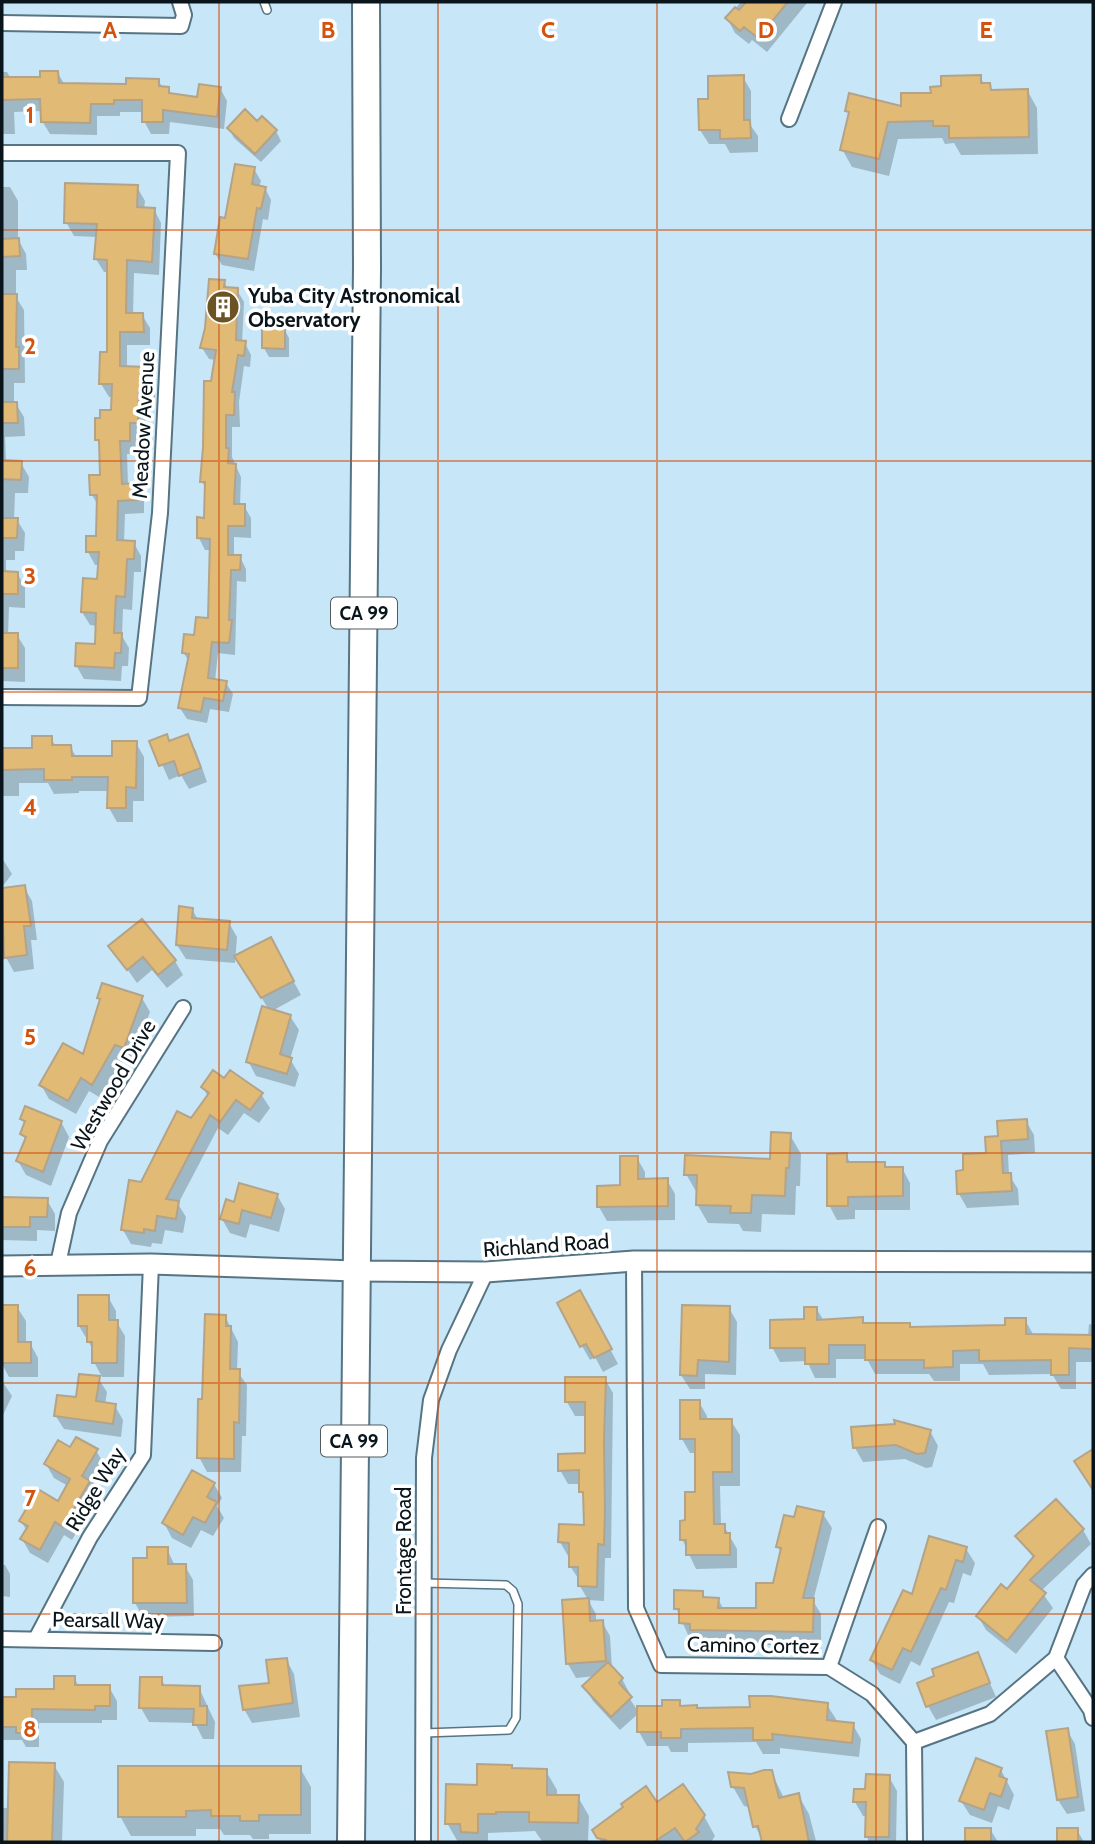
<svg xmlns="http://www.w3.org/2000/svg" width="1095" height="1844" font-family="Cabin,sans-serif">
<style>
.shadow{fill:#0003}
.building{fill:#e1ba76;stroke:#b3a389;stroke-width:2}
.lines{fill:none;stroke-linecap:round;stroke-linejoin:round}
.lane-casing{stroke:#577483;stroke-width:10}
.street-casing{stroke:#577483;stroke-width:18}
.secondary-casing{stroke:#577483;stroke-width:23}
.highway-casing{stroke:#577483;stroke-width:30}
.lane{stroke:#fff;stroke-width:7}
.street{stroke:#fff;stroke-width:14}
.secondary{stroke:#fff;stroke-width:19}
.highway{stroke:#fff;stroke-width:26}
.grid{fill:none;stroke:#d2520e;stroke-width:2;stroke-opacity:0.55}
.labels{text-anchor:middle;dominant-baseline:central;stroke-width:7;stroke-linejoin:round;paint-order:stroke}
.shield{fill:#fff;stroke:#535b5f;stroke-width:2}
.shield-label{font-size:19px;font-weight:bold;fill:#09151b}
.poi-label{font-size:21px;font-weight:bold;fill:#09151b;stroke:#fff;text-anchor:start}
.street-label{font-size:21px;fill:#09151b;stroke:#fff}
.grid-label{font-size:23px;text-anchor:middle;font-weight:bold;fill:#d2520e;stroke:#fff;stroke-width:7;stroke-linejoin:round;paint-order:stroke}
</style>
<rect width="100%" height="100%" fill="#c7e6f8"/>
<path class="shadow" d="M741,2H806L807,3L767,52L752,40L749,44L735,33L727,18Z
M2,72H7L11,79L41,78L57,72L65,85L127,86L158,80L163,88H168L172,95L199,99L220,88L227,101L224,129L170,122L169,134H151L144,121V112H120V116H97V135L50,134L42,121V111L14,112L15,134H2Z
M743,77L751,91V126L758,136V152L730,153L725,144H709L700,130L710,100Z
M980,77L985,85H989L993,91L1027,90L1037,108L1038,154L961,155L954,143L945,144L942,138L898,139L889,176L852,167L842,149L850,117L847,111L903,109L933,94Z
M262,118L276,131L281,141L261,162L234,138L229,128L257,123Z
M254,169L261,181L259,187L265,188L271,200L268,220L263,219L254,271L222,265L215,253L226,220Z
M2,187H10L18,201V239L26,254L27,270H16V297L24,310L25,383H14V404H16L24,417L25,436L5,437L6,462L21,463L29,477L28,493H15L14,520H17L25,533L24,551H15V560H6V573H17L25,587V608L9,607L8,635H17L25,648V682L2,681Z
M137,187L145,201L144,209H154L161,223L159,275L134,273L133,315H142L150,328V345H127V368H147L155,382V403H146L145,436L137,435V454H127L128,485H136L144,499V513L125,514L124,542L134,543L141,556V572H134L132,610L123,609L122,636L129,648L128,666H122L121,681L84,679L76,665L97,646L98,626L90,625L82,612L99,581L100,565H95L88,552L98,538L99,507L92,495L102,476L101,447L97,440L112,412L113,397H109L101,384L109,353V272H104L96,259L98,237L74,236L66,222Z
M224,282L228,289L237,290L244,302L242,343H245L251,355L250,367L244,366L239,402L240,427H232V457L241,477L240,506H244L251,518V538L234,537V557H240L246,569V582L237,581L235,655L218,653L215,681L226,683L233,694L229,712L210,709L207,723L187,719L180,708L189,662L184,653L210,620L211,550H205L199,538L206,519L207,490L202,482L216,360L209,359L202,348Z
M284,329L289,338V357H269L264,348Z
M187,736L196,751L207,782L189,789L181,775L169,780L152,742L170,743Z
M51,738L56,747H70L77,758H113L136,743L144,757V801H133V822H117L109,808V791H79V793L54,794L48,783H19V796H2V749L34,750Z
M2,858L12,874L2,887Z
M24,887L32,901L37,940H31L34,969L14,972L2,950V890Z
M192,909L198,920L229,923L237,937L235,963L186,959L177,945Z
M142,921L175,961L183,975L167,988L152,970L137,983L111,946Z
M278,953L301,995L272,1011L290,1016L299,1030L290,1059L299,1074L295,1087L256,1076L248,1061L269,1010L237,957Z
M99,997L142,998L150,1012L132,1062L123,1059L101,1098L89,1091L76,1114L49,1099L41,1085L84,1057L101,1002Z
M225,1080L261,1094L270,1108L259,1123L244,1113L228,1135L218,1128L178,1204L186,1217L183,1233L165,1230L162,1244L152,1243L151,1247L131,1244L123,1230L142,1184L208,1097L203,1087Z
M22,1119L61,1122L69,1137L51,1186L26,1175L18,1161L26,1141L22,1134L25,1125Z
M1026,1121L1034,1135L1035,1153L1008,1155L1009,1175L1018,1189L1019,1205L967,1208L959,1194L965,1172L988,1154L1000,1138Z
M790,1135L801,1154L800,1186H796L795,1215L762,1214L761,1232L743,1231L739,1224L708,1223L697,1204V1193L686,1174L771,1161Z
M846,1155L851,1164H884L886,1168H902L910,1183V1210H855V1219L837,1220L829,1205Z
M637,1158L645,1172V1181L667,1180L675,1194V1220L607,1221L599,1207L622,1187Z
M277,1195L285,1209L279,1232L250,1224L246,1238L230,1233L222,1219L235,1204Z
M2,1197L47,1200L55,1214V1231L37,1230V1241L2,1240Z
M108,1297L116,1311V1321L125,1336L124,1377H102L94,1362V1351L79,1326Z
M2,1307H17L26,1321V1343H30L38,1358V1377H9L2,1364Z
M588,1307L618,1364L603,1372L595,1357L590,1360L582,1346Z
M729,1308L737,1322L736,1375L705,1374V1389H690L681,1375Z
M816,1308L824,1321L862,1319L865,1325H909L912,1329L1006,1326L1025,1320L1033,1334L1088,1337L1089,1324L1093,1325V1362H1076V1389H1061L1052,1374L989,1375L983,1364H960V1381H934L929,1374H875L867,1359H836V1378H815L807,1361L780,1362L772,1347L806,1321Z
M225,1316L238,1342L237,1371L247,1385L246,1436H242L241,1472H207L199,1457L204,1401Z
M98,1378L107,1392L105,1404L115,1406L123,1420L121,1437L64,1429L55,1415L78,1399Z
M567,1379H605L613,1393L611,1558H605L604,1601L588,1600L596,1614V1623L602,1622L610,1636L612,1669L622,1679L630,1694L628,1696L639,1713L620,1730L593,1701L584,1686L596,1676L576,1678L568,1664L564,1602L588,1600L580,1586V1581L570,1566V1556H568L560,1542V1526L585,1527V1498L581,1492V1484H568L560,1470L559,1456L587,1455V1416H575L567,1402Z
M2,1381L12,1396L2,1417Z
M699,1402L707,1416V1421H731L740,1435V1486H720L721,1526H724L737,1549V1568L696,1569L682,1539L697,1494V1453H690L682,1439Z
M853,1429L930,1431L938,1446L932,1467L926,1468L905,1459L863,1462L855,1448Z
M71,1449L96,1451L105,1465L92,1487L97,1496L72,1540L64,1535L48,1563L30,1553L22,1539L27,1531L21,1521L59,1503L68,1486L54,1478L46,1464Z
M214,1484L222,1498L217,1506L224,1518L213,1536L201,1530L191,1548L172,1538L164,1523Z
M1056,1501L1083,1530L1091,1544L1041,1591L1053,1608L1016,1654L986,1630L978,1616L1007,1591L1034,1559L1018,1536Z
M823,1514L832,1528L813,1601L821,1614V1646L700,1644L696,1637H689L676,1608L702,1592L706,1599H718L724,1610H758L774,1585L782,1554L778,1547Z
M167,1549L175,1566H185L193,1580L194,1616L143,1617L135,1603L149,1559Z
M966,1549L975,1563L971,1576L963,1573L954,1603L949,1602L920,1666L911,1661L900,1684L880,1674L872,1660L913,1597Z
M2,1565H5L10,1574V1597L2,1596Z
M977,1654L996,1697L936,1720L928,1706L937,1677Z
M286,1659L294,1674L300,1717L252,1723L244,1709L271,1684Z
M74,1677L79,1687H109L117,1701V1720H102V1723H39V1747H26L22,1740H2V1699H18L55,1691Z
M161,1679L166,1687L199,1688L215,1722L214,1739H203L195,1723L149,1722L141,1708Z
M679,1702L682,1707L698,1710L827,1705L836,1719L835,1723L853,1725L861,1739L859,1757L780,1748V1754H763L756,1742L688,1743V1752H671L668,1746H647L639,1732V1708L664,1707Z
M1067,1730L1075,1744L1085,1811L1067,1814L1058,1800Z
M54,1765L64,1782L62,1842H2V1808H9Z
M300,1768L311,1787V1834H269V1839H253L250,1835H224L220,1829H196V1836H131L120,1816Z
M513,1770L546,1771L557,1790V1797H578L589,1816L588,1842L542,1841L535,1831L488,1833V1842H458L447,1823L479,1787Z
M1001,1770L1014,1795L1009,1810L998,1806L992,1823L970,1815L961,1801Z
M771,1772L784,1798L798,1795L809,1814L816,1841L764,1842L755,1826L750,1807L744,1806L733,1787L752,1775Z
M889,1777L897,1791L896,1842H868L867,1816H863L855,1802Z
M656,1805L704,1816L715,1836L711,1842H601L594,1830Z
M990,1829L998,1842H966V1830Z
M1059,1830H1077L1084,1842H1059Z"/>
<path class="building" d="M746,2H788L758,38L744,27L740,31L725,18L735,7L739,10Z
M40,71H58L59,83L126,84V78L159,79V86L169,87V93L197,97L199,84L221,87L217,117L163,110V122H142V100H114V104H91L90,123L41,122L40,99L2,100V77H40Z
M744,75V120H750L751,138L720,139V130H699L698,99H708V76Z
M981,75V83H990L991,90L1028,89L1029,137L949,138V126H933V121L888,122L879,159L840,150L849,112L845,111L849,93L901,106V93H931L930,87L941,86V76Z
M245,109L257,121L262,116L277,130L255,154L227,128Z
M235,164L255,167L252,184L266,187L261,209L257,208L248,259L214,254L220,217L225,218Z
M65,183L138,185L137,207L155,208L152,262L127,260L126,313H143L144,332H120V366L148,367V390H139L138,423H130V441H120L122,484L137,483V500L118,501L117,540L135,541L134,559H127L125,597L116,596L114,633H122L121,653H115L114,668L75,666L76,643L95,644L96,613L81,612L83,578L97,579L99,552H86V536H96L97,495H90L89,475H100L99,440H95V418H100V410H111L112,384H99L100,352H107V260L94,259L97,224L64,223Z
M19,238L20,256L2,257V239Z
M209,279L225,280L224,287L238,288L236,340L246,341L244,356L238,355L232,392H235L234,415H226V448H229L228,463L236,464L234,504H245V526H228V555H241L240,570H231L229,620H232L229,643L212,642L208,678L227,681L223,701L204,698L201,712L178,708L189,654L182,653L184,634L194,635L196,617L208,618L210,539L197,538V517L204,518L205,482H200L203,447L204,381H211L216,350L200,348L205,328Z
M2,294H17L16,347H19V369H2Z
M262,327H285V349L262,348Z
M2,402H17L18,423H2Z
M2,460L22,461L21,480L2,479Z
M2,518H18L17,538H2Z
M2,571L18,572V594H2Z
M2,633H18V668H2Z
M167,734L169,741L188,734L201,768L179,776L174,761L159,766L149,741Z
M32,736H52V745H71L72,756H112V741H137L136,788L126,787V808H107L108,777H72V780H44V769L2,770V748H32Z
M25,885L31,926H24L27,955L4,958L2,888Z
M179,906L193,908L192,918L230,921L227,950L176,945Z
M142,919L176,960L158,975L143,957L127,970L108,946Z
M271,937L294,981L261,998L234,956Z
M102,983L143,996L124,1048L115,1045L92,1085L81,1078L68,1101L39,1085L63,1043L83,1054L100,999L97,998Z
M262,1006L291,1015L280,1054L292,1058L287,1074L246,1062Z
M213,1070L224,1078L230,1070L263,1093L250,1110L236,1100L220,1122L210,1115L166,1199L179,1201L176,1219L157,1216L155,1231L144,1229V1233L121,1230L129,1180L141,1182L177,1111L191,1118L209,1093L201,1087Z
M25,1106L62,1121L43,1172L16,1161L26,1137L20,1134L25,1121L20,1119Z
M1027,1119L1028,1139L1001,1141L1003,1173H1011L1012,1191L957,1194L956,1171L963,1170V1154L986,1153L985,1137L998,1136L997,1121Z
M771,1132L791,1133L789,1168H786L785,1196L752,1195L751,1213H730L731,1206L696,1205L697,1175H684L685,1155L770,1159Z
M847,1153V1162H885V1167H903V1196L848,1197V1206H827V1154Z
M620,1156H638V1179L668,1178V1206L597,1207V1186L620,1185Z
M239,1183L278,1194L271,1218L242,1210L239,1224L220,1219L226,1199L234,1202Z
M2,1197L48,1198L47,1217H30V1227H2Z
M580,1290L612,1349L594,1358L586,1344L580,1347L557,1303Z
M78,1295H109V1320H118L117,1363H92V1342H87V1326H78Z
M2,1305H18V1342H31V1363H2Z
M682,1305L730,1306L729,1362L698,1360L697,1376L680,1375Z
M804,1307H817V1320L863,1317V1323H910V1327L1005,1325V1318H1026V1334L1093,1335V1349L1069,1348V1375H1051V1360L979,1361V1350L953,1351V1367L924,1368V1360H865V1345H829V1364H805V1348H770V1320L804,1319Z
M205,1314L226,1315V1326H231L230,1369H240L239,1423L234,1422V1459L197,1458L198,1399H202Z
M79,1374L100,1376L96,1401L116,1404L113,1424L54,1416L57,1395L76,1397Z
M565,1377H606L604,1441L605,1511L604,1545L598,1544L597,1587L578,1586V1567H569V1543L558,1542L559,1524L584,1525L583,1492H579V1470L558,1471V1454L585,1453V1402H565Z
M680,1400H700V1419H732V1472H713L714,1524H725V1533H730V1555H686V1540H680V1521L685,1520V1492H695V1439H680Z
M894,1420L931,1430L925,1453L917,1454L896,1445L853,1448L851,1427L895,1424Z
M76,1437L98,1449L82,1476L90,1481L63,1527L55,1522L40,1550L20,1539L28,1526L19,1521L38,1489L58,1501L70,1479L44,1464L58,1440L70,1447Z
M1093,1449V1490L1074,1461Z
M192,1470L215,1483L207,1497L217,1502L205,1523L193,1517L183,1535L162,1523Z
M1056,1499L1084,1529L1030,1580L1046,1593L1007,1641L976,1616L1001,1584L1007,1589L1034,1556L1015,1536Z
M797,1506L824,1512L803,1598H814L813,1632L690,1630V1624L679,1623V1609H674V1590L703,1591V1597L719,1598L718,1608H756V1583H773L781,1548L776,1547L784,1515L794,1517Z
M929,1536L967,1547L963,1562L956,1560L946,1590L941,1588L911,1652L903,1648L892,1670L870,1660L903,1590L912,1594Z
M147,1547H168V1564H186L187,1603H133V1558H147Z
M589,1598L590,1621L603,1620L606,1661L566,1664L562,1600Z
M978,1652L990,1683L926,1707L917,1683L934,1676L932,1669Z
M287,1658L293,1703L243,1710L239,1686L269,1683L266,1660Z
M608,1662L623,1678L619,1683L632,1697L611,1717L582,1686Z
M54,1676H75V1685H110V1706H95V1710L32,1709V1733H16V1727H2V1697H16V1689H54Z
M140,1677H162V1685L200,1686V1706H207V1725H193L194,1709L139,1708Z
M749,1696H771L828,1703L827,1720L854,1723L852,1743L772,1734L773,1740H753V1728L681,1729V1738H661V1732H637V1706H662V1700H680V1706L697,1705V1708L750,1707Z
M1068,1728L1078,1797L1057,1800L1046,1731Z
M976,1758L1002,1768L999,1776L1007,1779L1001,1797L990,1793L984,1810L959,1801Z
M9,1762L55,1763L52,1842H7Z
M477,1764L512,1765V1768L547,1769V1795H579L578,1823L529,1822V1812H496V1814H478V1833L461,1832L460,1824H445L446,1784L477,1785Z
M118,1766H301V1815H259V1821H240V1816H211V1810L186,1811V1817H118Z
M764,1770H772L779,1798L799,1793L809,1842H762L758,1826L753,1827L744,1788L731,1787L728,1772L751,1774Z
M866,1774L890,1775L889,1837H865L866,1802H853L854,1789H865Z
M683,1784L705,1815L696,1829L699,1832L685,1842L675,1828L654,1842H605L606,1840L597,1838L592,1830L623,1807L621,1804L646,1786L657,1802Z
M965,1828H991V1842H965Z
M1057,1828H1078V1842H1057Z"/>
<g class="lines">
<defs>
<path id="lane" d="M264,2L267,10
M424,1583L506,1585L513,1591L518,1604L516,1718L509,1730L424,1733"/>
<path id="street" d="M2,23L181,26L184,15L180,2
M789,119L834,2
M2,153H178L160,513L139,698L2,697
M634,1261L636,1608L661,1665L829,1667L872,1694L914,1742L915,1842
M58,1264L69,1213L100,1141L183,1008
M2,1639L214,1643
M36,1639L90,1537L143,1455L151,1264
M1056,1658L1091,1710L1093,1718
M829,1667L878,1527
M914,1742L990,1714L1056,1658L1084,1585L1093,1575
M423,1842L424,1458L431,1400L449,1350L486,1272"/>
<path id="secondary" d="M2,1266L151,1264L355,1271L486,1272L634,1261L1093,1262"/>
<path id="highway" d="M351,1842L367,267L366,2"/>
</defs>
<use href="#lane" class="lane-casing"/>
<use href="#street" class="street-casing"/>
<use href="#secondary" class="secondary-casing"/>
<use href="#highway" class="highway-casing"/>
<use href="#lane" class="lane"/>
<use href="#street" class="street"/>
<use href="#secondary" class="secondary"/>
<use href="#highway" class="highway"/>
</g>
<path class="grid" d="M219,2V1842M438,2V1842M657,2V1842M876,2V1842M2,230H1093M2,461H1093M2,692H1093M2,922H1093M2,1153H1093M2,1383H1093M2,1614H1093"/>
<defs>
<symbol id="building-disc" viewBox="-11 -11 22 22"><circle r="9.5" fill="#6c5324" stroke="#fff"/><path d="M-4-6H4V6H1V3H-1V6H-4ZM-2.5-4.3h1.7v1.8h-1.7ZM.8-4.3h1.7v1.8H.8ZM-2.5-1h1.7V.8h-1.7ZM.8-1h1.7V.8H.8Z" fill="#fff"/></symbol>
</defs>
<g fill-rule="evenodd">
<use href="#building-disc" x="204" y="288" width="38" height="38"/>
</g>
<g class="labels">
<g class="shield">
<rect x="331" y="597.5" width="66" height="31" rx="5"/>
<rect x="321" y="1425.5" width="66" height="31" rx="5"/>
</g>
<g class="shield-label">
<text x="364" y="613">CA 99</text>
<text x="354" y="1441">CA 99</text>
</g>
<g class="poi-label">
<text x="248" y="295">Yuba City Astronomical<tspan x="248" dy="24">Observatory</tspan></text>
</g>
<g class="street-label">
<text transform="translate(143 425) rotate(-87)">Meadow Avenue</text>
<text transform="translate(113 1085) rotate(-60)">Westwood Drive</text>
<text transform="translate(546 1245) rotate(-4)">Richland Road</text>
<text transform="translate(95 1489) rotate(-59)">Ridge Way</text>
<text transform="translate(403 1551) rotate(-90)">Frontage Road</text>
<text transform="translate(108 1620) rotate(1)">Pearsall Way</text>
<text transform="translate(753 1645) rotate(1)">Camino Cortez</text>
</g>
</g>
<g class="grid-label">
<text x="110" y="38">A</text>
<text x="328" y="38">B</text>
<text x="548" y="38">C</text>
<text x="766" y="38">D</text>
<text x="986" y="38">E</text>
<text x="30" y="123">1</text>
<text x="30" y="354">2</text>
<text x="30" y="584">3</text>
<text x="30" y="815">4</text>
<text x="30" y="1045">5</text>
<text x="30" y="1276">6</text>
<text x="30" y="1506">7</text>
<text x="30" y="1737">8</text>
</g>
<rect width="1095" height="1844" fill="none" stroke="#09151b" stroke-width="7"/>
</svg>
